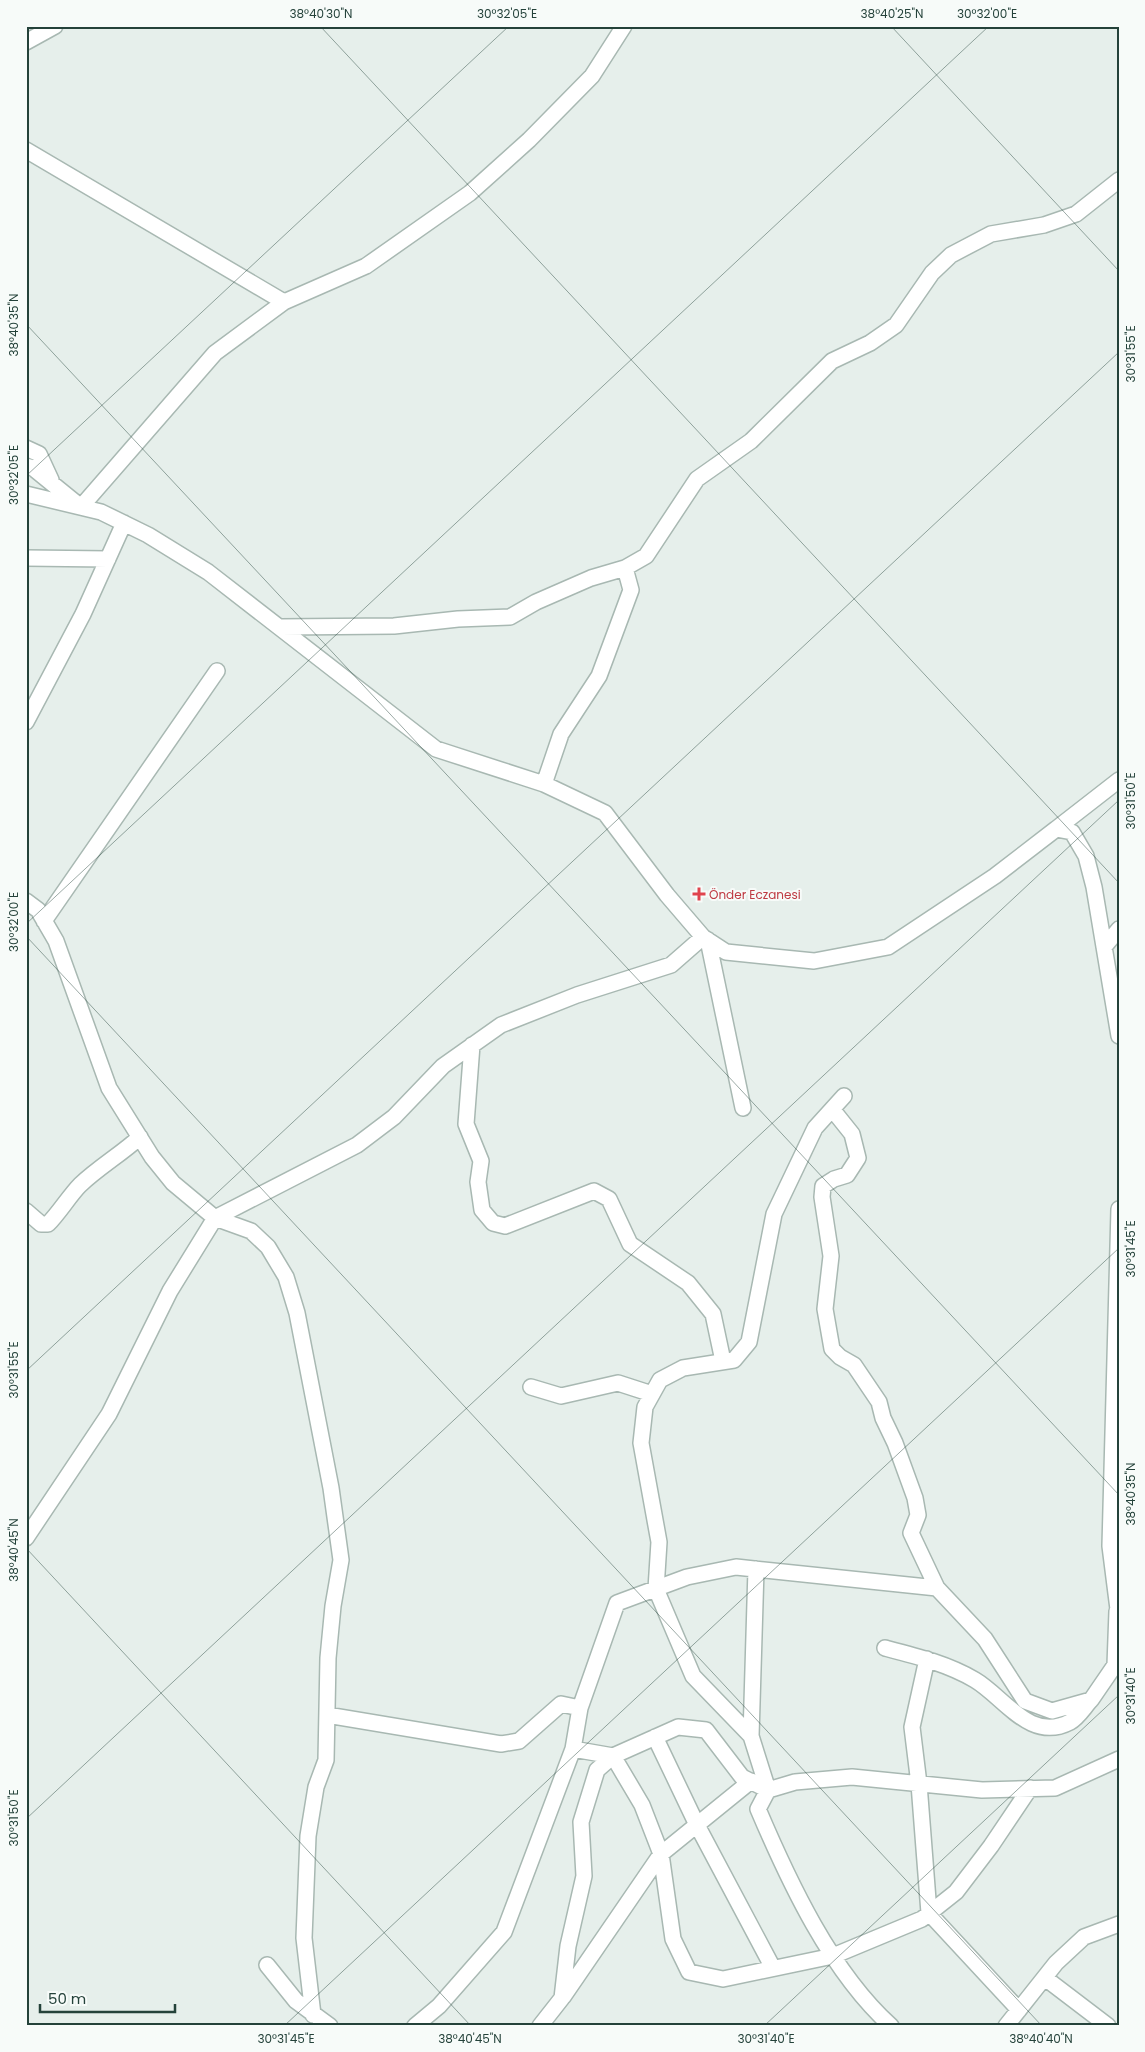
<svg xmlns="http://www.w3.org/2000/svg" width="1145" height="2052" font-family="Poppins,sans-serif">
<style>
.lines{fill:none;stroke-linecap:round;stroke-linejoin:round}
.minor-casing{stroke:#a8b8b2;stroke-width:18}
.minor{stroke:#fff;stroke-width:15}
.ticks{fill:none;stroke:#24423a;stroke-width:1;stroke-opacity:0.45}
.health-dot{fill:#e0444e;stroke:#f7fbf9;stroke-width:2}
.labels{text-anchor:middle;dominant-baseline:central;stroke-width:4;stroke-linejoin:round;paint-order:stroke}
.health-label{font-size:12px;fill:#be3a42;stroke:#f7fbf9;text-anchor:start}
.neatline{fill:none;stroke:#24423a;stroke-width:2}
.ticks-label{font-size:12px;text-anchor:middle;fill:#24423a}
</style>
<rect width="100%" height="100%" fill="#e6efeb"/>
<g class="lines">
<defs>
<path id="minor" d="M26,42L55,26
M26,150L284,302
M26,448L39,454L51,480
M26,466L33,468L81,507L215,353L284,302L366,266L470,193L529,140L592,76L624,26
M26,494L101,512L148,535L208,572L436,749L544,784L605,813L667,895L703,937L726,952L814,961L888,947L995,876L1056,829L1072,832L1086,856L1094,887L1119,1036
M26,558L108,559
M281,627L394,626L458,619L510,617L536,602L591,578L625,568L646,556L697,479L751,441L832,361L870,343L896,325L932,273L951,255L991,234L1044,225L1076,214L1119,180
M26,722L83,614L124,523
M544,784L561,734L599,676L631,590L625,568
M1056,829L1119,780
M26,901L38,910L56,941L109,1088L152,1157L173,1183L215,1218L251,1231L268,1247L286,1277L297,1313L331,1488L341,1560L333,1606L328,1658L326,1760L316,1787L308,1836L304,1938L313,2015
M44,921L217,671
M708,940L743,1108
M1104,947L1119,929
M472,1045L466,1124L481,1161L478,1182L482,1210L493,1223L505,1226L594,1191L609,1199L630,1244L688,1283L713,1314L723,1361
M832,1109L852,1134L858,1158L847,1175L834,1179L823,1186L822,1197L831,1256L825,1309L832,1349L840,1357L854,1365L879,1402L883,1418L895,1443L915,1498L918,1515L911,1533L937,1588
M1119,1209L1110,1546L1119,1617
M26,1211L41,1224H48C59,1213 70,1195 80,1185C99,1167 120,1155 140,1137
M531,1387L561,1396L618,1383L652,1394
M26,1538L109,1414L170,1291L215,1218L357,1145L394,1117L443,1066L501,1025L577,995L671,965L703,937
M885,1648C916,1656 948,1664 975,1680C1004,1697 1030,1743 1070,1722C1078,1718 1085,1706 1091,1700
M927,1659L912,1727L919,1784L929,1913L1019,2010
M327,1715L501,1744L519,1741L561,1704L580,1708
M751,1736L693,1676L656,1589L659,1542L641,1443L645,1407L660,1380L683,1368L734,1360L749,1342L774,1214L815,1128L844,1096
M655,1737L697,1825L773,1968
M573,1749L613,1756L642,1805L661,1854L673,1939L689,1972L723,1979L833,1956L922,1919L956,1892L991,1846L1030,1788
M267,1965L296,2001L330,2026
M1045,1978L1108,2026
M563,1997L661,1854L751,1781
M415,2026L439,2006L504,1932L573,1749L580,1708L617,1603L687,1577L736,1567L937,1588L985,1639L1025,1701L1052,1711L1091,1700L1115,1665L1117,1611
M540,2026L562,1998L568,1946L584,1876L581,1822L597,1770L613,1756L678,1727L706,1730L742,1777L768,1790L751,1736L756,1569
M891,2026C831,1972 789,1882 758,1809L768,1790L795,1782L852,1777L982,1790L1055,1788L1119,1759
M1006,2026L1056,1963L1084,1937L1119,1924"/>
</defs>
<use href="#minor" class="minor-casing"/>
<use href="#minor" class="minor"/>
</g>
<path class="ticks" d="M320,26L1119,883M891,26L1119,271M26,28L29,26M26,324L1119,1495M26,476L509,26M26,924L989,26M26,936L1042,2026M26,1371L1119,352M26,1548L471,2026M26,1819L1119,800M284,2026L1119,1248M764,2026L1119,1695"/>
<path class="health-dot" d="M696.5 886.5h5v5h5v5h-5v5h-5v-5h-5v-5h5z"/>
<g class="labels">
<g class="health-label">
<text x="709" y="894">Önder Eczanesi</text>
</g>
</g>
<rect width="1145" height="2052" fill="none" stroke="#f7fbf9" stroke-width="55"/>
<path d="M40 2004v8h135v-8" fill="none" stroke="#24423a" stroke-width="2.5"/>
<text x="48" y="2004" font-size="15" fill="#24423a" stroke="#f7fbf9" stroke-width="4" paint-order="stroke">50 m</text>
<rect x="28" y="28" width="1090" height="1996" class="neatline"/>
<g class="ticks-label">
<text x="321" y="18">38°40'30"N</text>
<text x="507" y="18">30°32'05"E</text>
<text x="892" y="18">38°40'25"N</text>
<text x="987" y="18">30°32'00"E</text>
<text transform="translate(14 325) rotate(-90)" y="4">38°40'35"N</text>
<text transform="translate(1131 354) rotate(-90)" y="4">30°31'55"E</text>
<text transform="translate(14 475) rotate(-90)" y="4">30°32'05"E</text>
<text transform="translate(1131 801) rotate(-90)" y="4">30°31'50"E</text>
<text transform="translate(14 922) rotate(-90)" y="4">30°32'00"E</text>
<text transform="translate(1131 1249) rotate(-90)" y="4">30°31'45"E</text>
<text transform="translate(14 1370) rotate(-90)" y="4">30°31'55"E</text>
<text transform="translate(1131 1494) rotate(-90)" y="4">38°40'35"N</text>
<text transform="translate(14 1550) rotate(-90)" y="4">38°40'45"N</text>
<text transform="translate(1131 1696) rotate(-90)" y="4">30°31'40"E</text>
<text transform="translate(14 1818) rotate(-90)" y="4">30°31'50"E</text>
<text x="286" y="2043">30°31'45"E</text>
<text x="470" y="2043">38°40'45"N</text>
<text x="766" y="2043">30°31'40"E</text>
<text x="1041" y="2043">38°40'40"N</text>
</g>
</svg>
